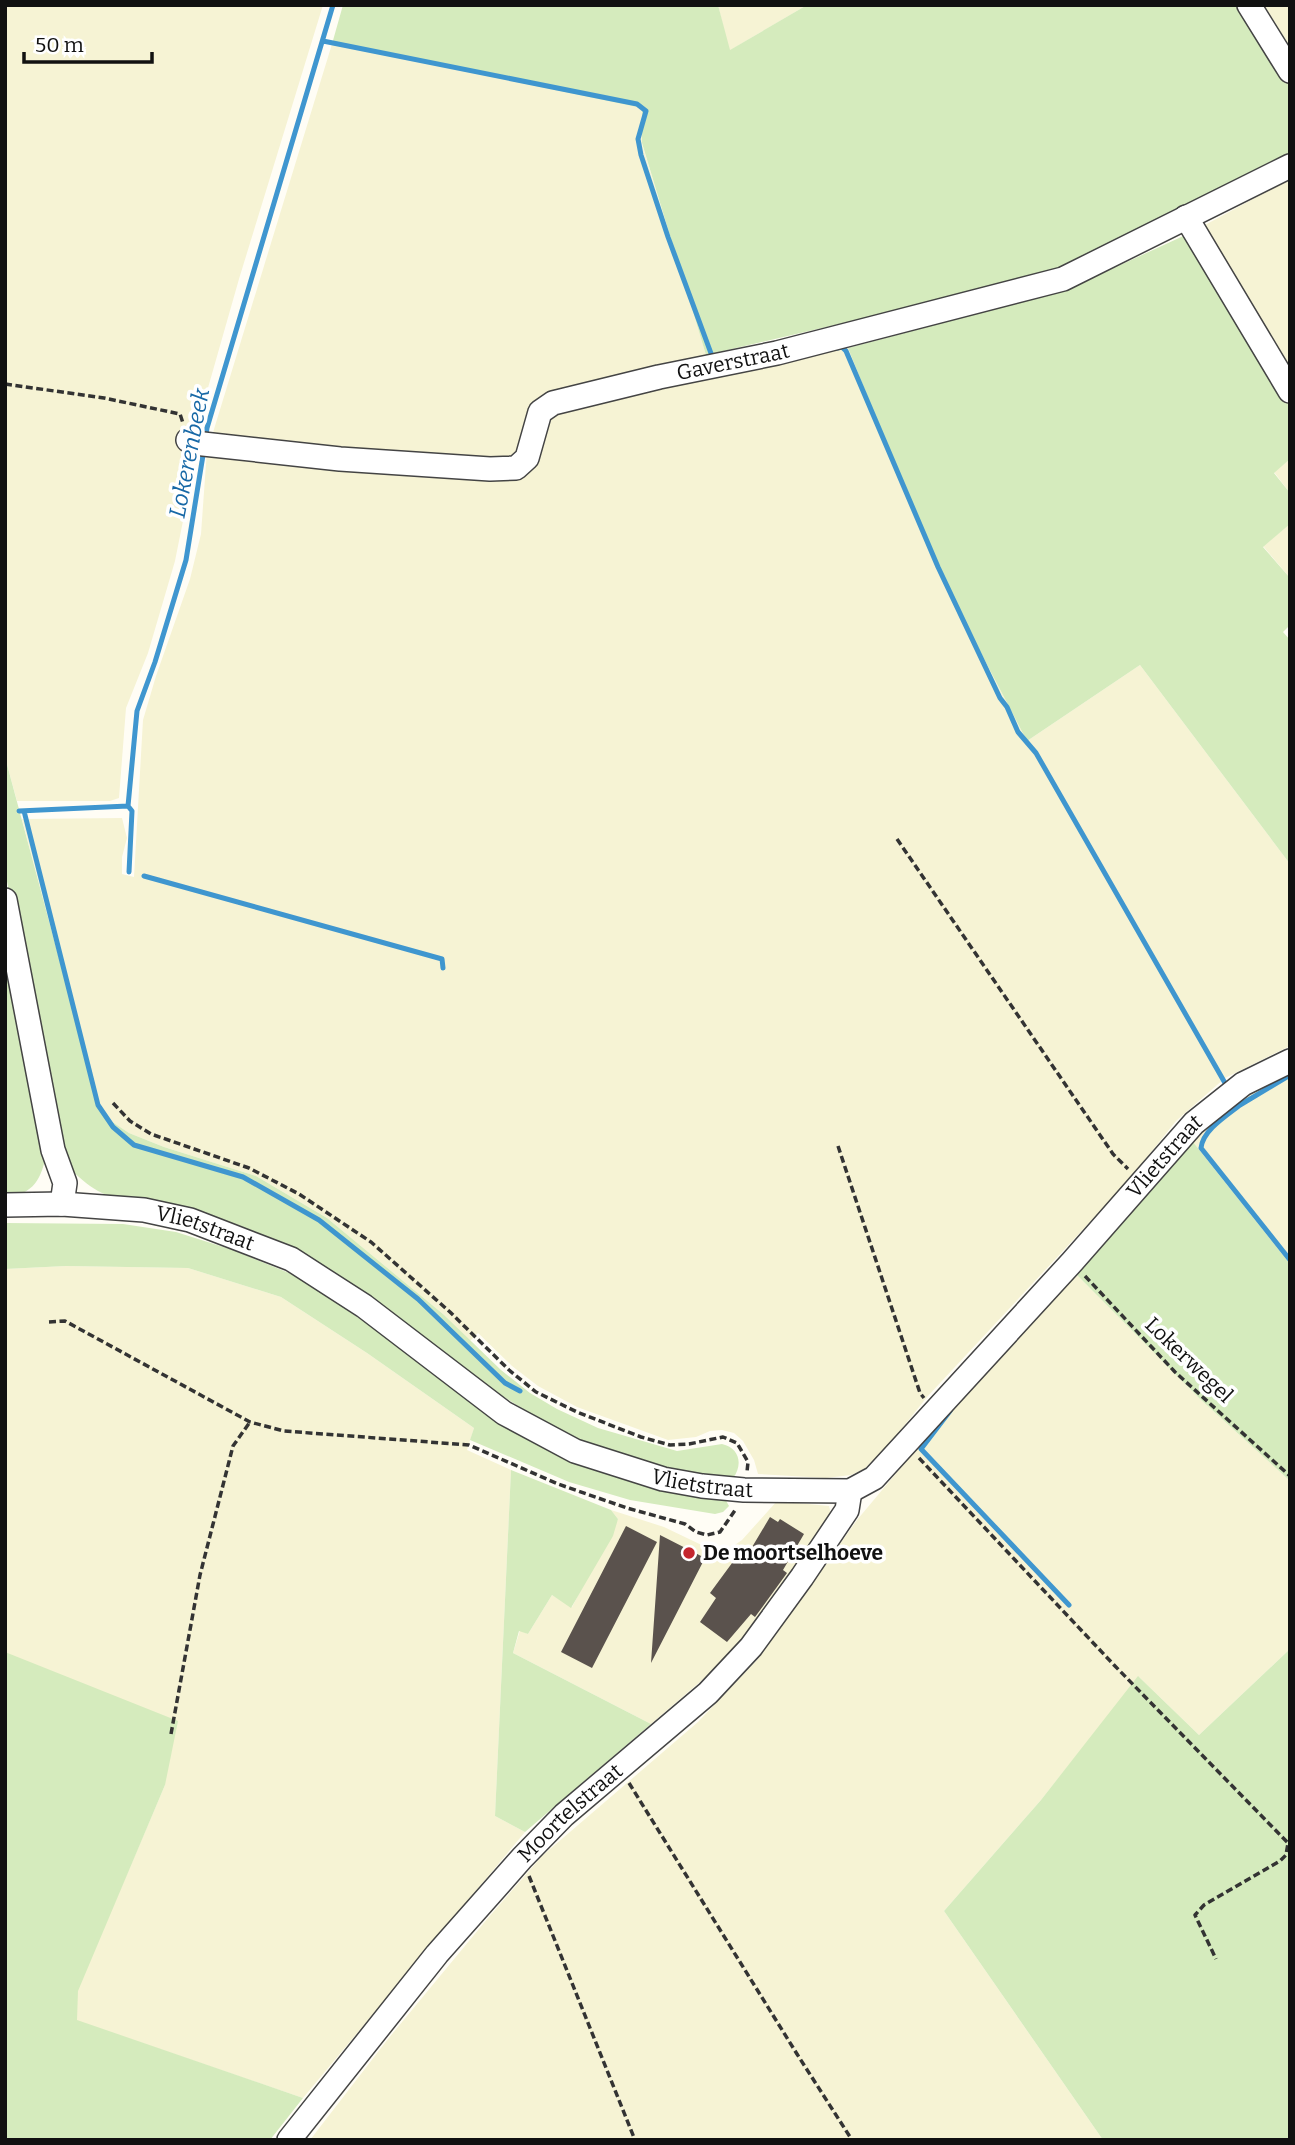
<svg xmlns="http://www.w3.org/2000/svg" width="1295" height="2145" font-family="Bitter,serif">
<style>
.farmland{fill:#f6f3d4}
.green{fill:#d5ebbd}
.lines{fill:none;stroke-linecap:round;stroke-linejoin:round}
.stream{stroke:#3f96cf;stroke-width:5}
.building{fill:#5a524d}
.minor-casing{stroke:#444;stroke-width:26}
.path{stroke:#333;stroke-width:3.5;stroke-dasharray:7 3.5;stroke-linecap:butt}
.minor{stroke:#fff;stroke-width:23}
.poi-dot{fill:#c4262e;stroke:#fff;stroke-width:2.5}
.labels{text-anchor:middle;dominant-baseline:central;stroke-width:7;stroke-linejoin:round;paint-order:stroke}
.street-label{font-size:21px;fill:#111;stroke:#fff}
.poi-label{font-size:21px;font-weight:bold;fill:#111;stroke:#fff;text-anchor:start}
.water-label{font-size:23px;font-style:italic;fill:#1768a6;stroke:#fff}
</style>
<rect width="100%" height="100%" fill="#fffdf5"/>
<path class="farmland" d="M5,5H323L239,279L198,423L192,476L175,561L148,653L126,708L119,798L110,801H17L5,757Z
M718,5H807L729,51Z
M1264,5H1290V47Z
M332,44L643,108L642,144L706,355L544,396L519,453L513,459L497,462L211,439Z
M1290,179V384L1192,232Z
M848,348L937,569L1027,741L1140,665L1290,864V1046L1225,1078L1176,1121L1128,1181L927,1397L888,1446L864,1469L851,1475L826,1478L758,1474L754,1460L743,1441L734,1433L722,1430L710,1431L696,1437L668,1440L577,1407L538,1386L512,1366L478,1333L470,1341L443,1314L327,1218L256,1176L164,1147L129,1133L105,1117L94,1089L22,819L122,818L127,838L122,857V874L134,877L143,720L156,676L190,579L201,534L207,450L519,473L542,421L559,409Z
M1290,459V493L1274,472Z
M1290,524V578L1263,546Z
M1290,1075V1264L1193,1142L1221,1113L1259,1089Z
M66,1266L188,1268L281,1297L367,1353L474,1428L467,1450L511,1470L495,1816L525,1832L303,2098L77,2021V1991L165,1785L5,1652V1269Z
M1076,1274L1200,1399L1290,1481V1649L1199,1735L1139,1677L1041,1800L944,1911L1103,2140H310L388,2039L488,1918L542,1856L698,1722L758,1659L857,1520L965,1391Z
M777,1501L829,1506L832,1518L744,1644L651,1724L513,1653L520,1630L528,1634L552,1595L572,1607L618,1519L611,1510L664,1527L712,1550L729,1549L742,1540Z"/>
<path class="green" d="M343,5H718L730,50L807,5H1243L1290,80V156L1062,269L985,290L706,355L642,143V108L332,44Z
M1192,232L1290,384V459L1274,473L1290,493V524L1263,547L1290,578V625L1283,632L1290,640V864L1140,665L1027,741L937,569L848,348L1066,290Z
M5,757L94,1089L105,1117L129,1133L164,1147L256,1176L327,1218L443,1314L501,1370L530,1393L557,1409L598,1428L677,1451L722,1444C740,1448 743,1465 733,1478C705,1474 676,1472 649,1465C551,1439 472,1375 392,1318C353,1290 315,1260 272,1239C248,1228 222,1219 197,1212C168,1205 124,1205 98,1191C87,1185 78,1176 69,1168L41,1057L5,871Z
M5,928L47,1151C41,1180 35,1193 5,1198Z
M1193,1142L1290,1264V1481L1200,1399L1076,1274Z
M5,1223L123,1224L176,1232L233,1250L289,1273L326,1295L403,1349L432,1374L511,1429L724,1497L729,1506L723,1512L715,1514L630,1500L569,1482L470,1440L474,1428L367,1353L281,1297L188,1268L66,1266L5,1269Z
M511,1470L611,1510L618,1519L613,1536L571,1608L552,1595L528,1634L519,1631L513,1653L651,1724L525,1832L495,1816Z
M1290,1649V2140H1103L944,1911L1041,1800L1138,1676L1199,1735Z
M5,1652L178,1721L165,1785L78,1991L77,2020L303,2098L270,2140H5Z"/>
<g class="lines">
<path class="stream" d="M323,41L637,104L646,111L638,139L641,155L668,237L712,356H714
M837,348L842,347L846,351L938,567L1000,698L1007,707L1018,732L1036,753L1225,1083
M205,440L207,428L333,5
M128,806L132,811L129,872
M19,811L128,806L137,711L155,662L186,560L204,449
M24,811L98,1105L113,1127L134,1145L243,1177L319,1220L418,1299L505,1383L520,1391
M144,876L442,959L443,968
M1236,1099L1240,1105C1226,1116 1203,1130 1201,1148L1290,1260
M1240,1105L1290,1075
M950,1411L921,1449L1069,1605"/>
</g>
<path class="building" d="M770,1517L778,1522L780,1519L804,1534L783,1570L787,1573L755,1617L751,1614L727,1642L700,1622L716,1598L710,1593L735,1559L742,1564Z
M626,1526L657,1542L592,1668L561,1652Z
M660,1535L705,1558L651,1663Z"/>
<g class="lines">
<defs>
<g id="minor">
<path d="M1249,5L1290,71"/>
<path d="M1186,217L1290,391"/>
<path id="s1" d="M188,440L194,443L340,459L490,469L516,468L527,458L540,412L553,403L659,377L777,353L1063,279L1290,166"/>
<path d="M5,900L53,1150L65,1183L62,1204"/>
<path id="s2" d="M5,1205L62,1204L144,1210L190,1220L291,1259L364,1306L504,1413L575,1451L663,1479L702,1486L744,1490L850,1491L874,1478L1072,1262L1194,1123L1243,1084L1290,1061"/>
<path id="s3" d="M289,2140L437,1954L522,1858L564,1815L708,1693L751,1647L802,1577L847,1510L850,1491"/>
</g>
</defs>
<use href="#minor" class="minor-casing"/>
<path class="path" d="M5,384L104,398L180,414L183,423
M897,839L1113,1154L1128,1169
M113,1103L130,1121L151,1134L249,1168L299,1194L371,1242L450,1312L509,1370L536,1392L577,1412L641,1437L670,1445L689,1444L723,1437L737,1443L748,1462L747,1472
M838,1146L920,1393L924,1398
M1085,1276L1175,1372L1290,1476
M49,1322L65,1321L250,1422L284,1431L469,1445L558,1484L627,1508L685,1524L696,1532L707,1535L720,1532L736,1509
M919,1458L1114,1665L1288,1843L1286,1855L1280,1861L1204,1905L1195,1915L1216,1959
M171,1734L200,1575L233,1446L250,1422
M629,1783L797,2054L852,2140
M529,1876L635,2140"/>
<use href="#minor" class="minor"/>
</g>
<circle class="poi-dot" cx="689" cy="1553" r="7"/>
<g class="labels">
<g class="street-label">
<text stroke="none"><textPath href="#s1" startOffset="593">Gaverstraat</textPath></text>
<text stroke="none"><textPath href="#s2" startOffset="1379">Vlietstraat</textPath></text>
<text stroke="none"><textPath href="#s2" startOffset="203">Vlietstraat</textPath></text>
<text transform="translate(1189 1360) rotate(44)">Lokerwegel</text>
<text stroke="none"><textPath href="#s2" startOffset="770">Vlietstraat</textPath></text>
<text stroke="none"><textPath href="#s3" startOffset="432">Moortelstraat</textPath></text>
</g>
<g class="poi-label">
<text x="703" y="1553">De moortselhoeve</text>
</g>
<g class="water-label">
<text transform="translate(189 453) rotate(-79)">Lokerenbeek</text>
</g>
</g>
<rect width="1295" height="2145" fill="none" stroke="#111111" stroke-width="14"/>
<path d="M24 52v10h128v-10" fill="none" stroke="#111111" stroke-width="3.5"/>
<text x="35" y="52" font-size="21" fill="#111111" stroke="#ffffff" stroke-width="5" paint-order="stroke">50 m</text>
</svg>
